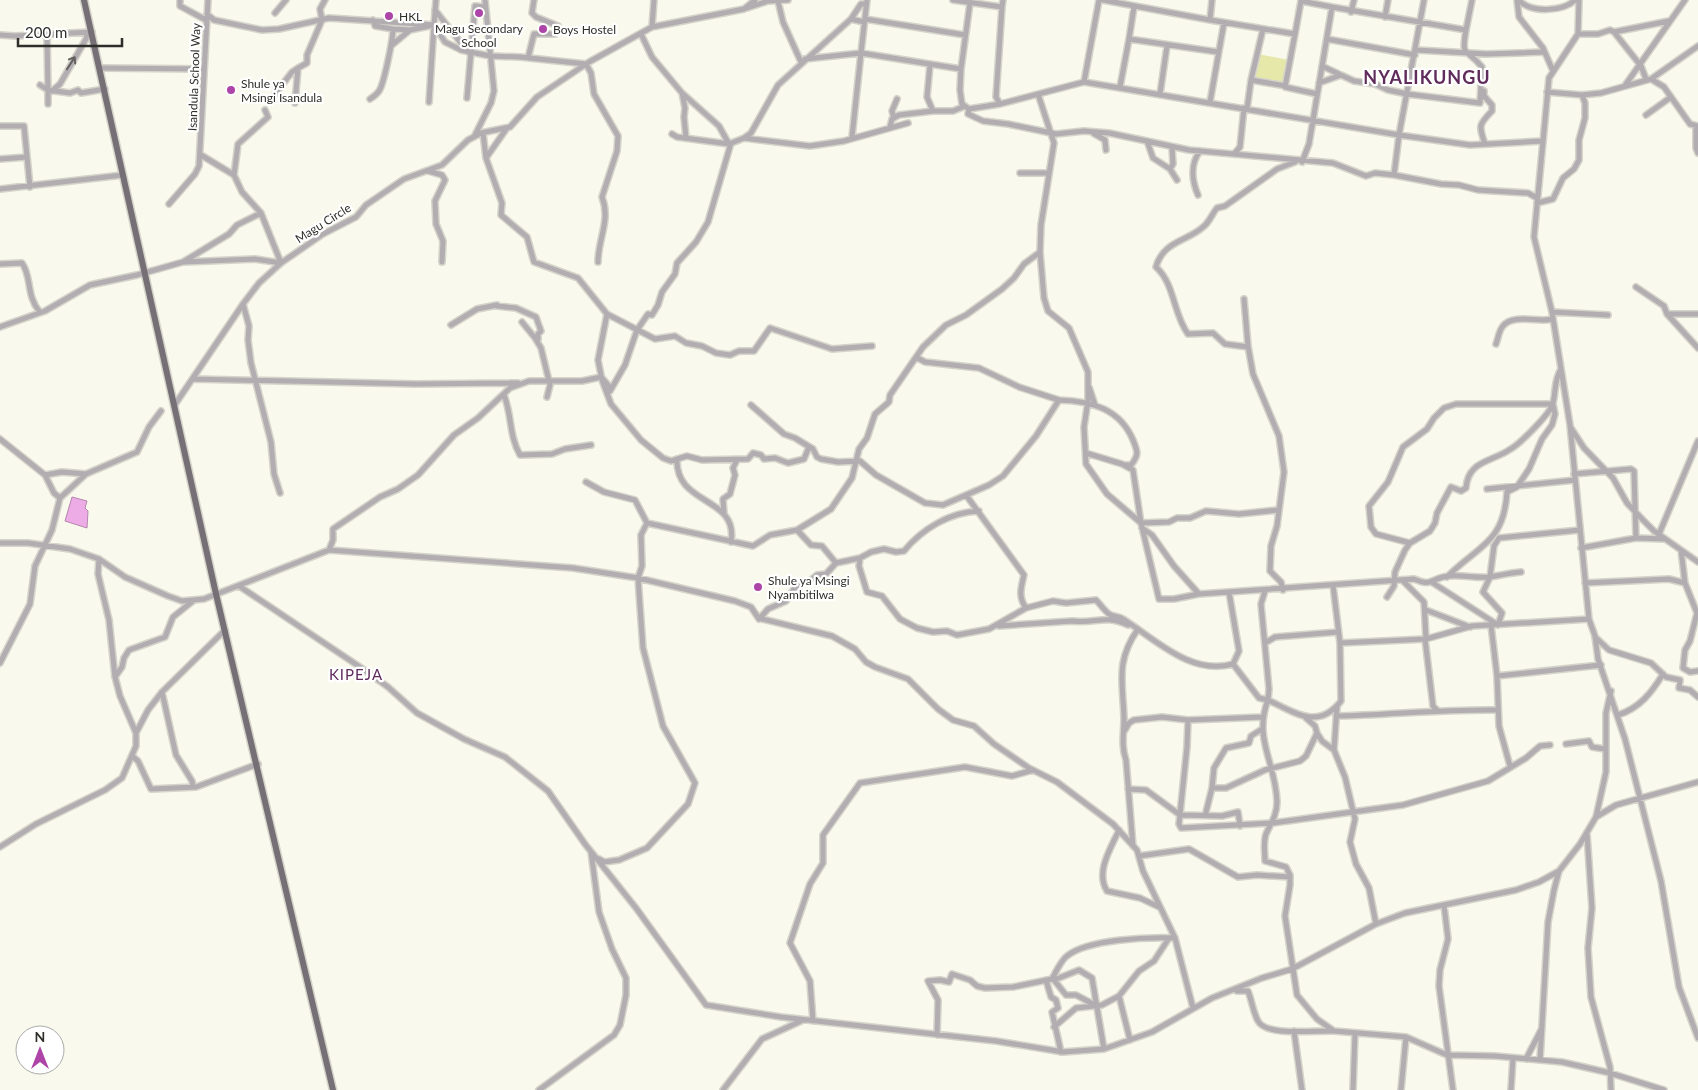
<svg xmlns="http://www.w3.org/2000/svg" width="1698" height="1090" font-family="Lato,sans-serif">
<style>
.green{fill:#e6e8aa}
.water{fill:#eeace7;stroke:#b486ae}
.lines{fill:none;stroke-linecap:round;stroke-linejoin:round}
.minor-casing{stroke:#d4d4ca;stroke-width:8}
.major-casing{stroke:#d4d4ca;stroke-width:9}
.minor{stroke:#b2adb1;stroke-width:5}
.major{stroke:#776f76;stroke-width:6}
.oneway{stroke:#636160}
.poi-dot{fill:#ad44a7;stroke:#fff;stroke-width:2}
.labels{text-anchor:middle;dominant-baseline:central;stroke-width:4.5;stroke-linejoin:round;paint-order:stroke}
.poi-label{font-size:12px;fill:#2e2e2a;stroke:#fff;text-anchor:start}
.street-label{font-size:12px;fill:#2e2e2a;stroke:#fff}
.quarter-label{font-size:15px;letter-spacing:1px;fill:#5f2c5b;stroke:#fff}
.district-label{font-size:18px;font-weight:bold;letter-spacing:1px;fill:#5f2c5b;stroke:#fff}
</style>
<rect width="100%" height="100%" fill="#f9f9ed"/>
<path class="green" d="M1258,54L1289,60L1286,86L1253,79Z"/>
<path class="water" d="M72,497L87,501L85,508L88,511L87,528L65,521Z"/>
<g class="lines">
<defs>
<path id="minor" d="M180,0V6L206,20
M867,0L861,53L961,69L970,3
M953,0L1002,7L1003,0
M1099,0L1084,82L1399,135L1424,0
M1103,0L1210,20L1212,0
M1517,0L1519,17L1543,48L1553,71
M1519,0C1531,14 1564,11 1575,0
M1579,0L1578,34L1549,78L1534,237L1552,312L1570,425L1589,619L1595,636L1598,659L1625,739L1661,881L1679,987L1698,1038
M778,1L783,22L801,62
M1002,7L996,97L1000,104L1084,82
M747,8L768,1L788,0
M435,10L468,52
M1351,12L1354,0
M275,13L286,0
M207,14L214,20L262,30L279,29L329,18L434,25
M1385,17L1388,0
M851,19L861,4H866
M865,19L965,35
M1210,20L1295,34L1301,1L1332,7
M434,25L436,0
M652,27L744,9L755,0
M393,29L410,30
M1614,32L1669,21
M641,34L652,57L682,93L685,108L684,117L686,138
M1295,34L1285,87L1317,94
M1578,34H1598L1610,30L1614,32L1641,66L1646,79
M0,35L15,36L92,32
M47,35L48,90L70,93L78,90L81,93L105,89
M1129,39L1134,7
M1327,39L1415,55
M392,45L410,30L429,26
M1416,50L1487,54L1544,52
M528,58L534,34H555L558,26L536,17L532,13L534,0
M805,59L861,53L852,137
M930,65L927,97L933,111H953L965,106
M1322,66L1339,74
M101,68L204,69
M961,69L960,90L962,104L969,109L1000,104
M1651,79L1698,46
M1251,80L1286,86
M1319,83L1341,75L1354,81L1375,84L1388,90L1407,94L1480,103L1482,67C1466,47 1461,59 1466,30
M1626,84L1685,0
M40,85L48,90V104
M1120,87L1129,39L1218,52
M52,91L60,84L86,39L87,33
M1484,91V96L1492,105V111C1478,125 1479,126 1485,144
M1547,92L1582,95L1601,93L1651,79L1664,87L1690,124L1698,126
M682,93L719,126L729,144
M275,94L292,72L298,68
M1038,94L1054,143L1041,225L1040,252L1044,298L1048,311L1069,328L1088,372V401L1084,427L1086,464L1107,494L1141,523L1159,599H1174L1199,594
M1160,94L1167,46
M467,98L475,6L485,7
M370,99C373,97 377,94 379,91C384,84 393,39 393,29L375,26L373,20
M429,102L434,25L445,42L461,50L490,56L520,57L586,64L591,73L594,94L618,136L617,151L602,197C611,220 598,239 598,262
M1210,102L1224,23
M295,103L298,68L307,63V55L322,20L320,9L325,0
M969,109L968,114L983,121L1008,124L1056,134L1084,131L1109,133L1189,150L1333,163L1366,176L1375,173L1394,175L1441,184L1459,185L1478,190L1528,193L1537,198
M1247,109L1251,80L1263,29
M1646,115L1671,97
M894,118L892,111L897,99
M0,126H24L30,187
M1696,126V148L1698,153
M890,127L892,119L899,115L933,111
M507,128L486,158L502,203L501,215L527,237L534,262L578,278L607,314L598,360L602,380L611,404L641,440L663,458L671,461L687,456L702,460L748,459L753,453L761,455L764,459L775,458L788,463L804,459L809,447
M483,133L486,158
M1093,133L1105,140L1106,150
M672,134L677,137L729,144L744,138L810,146L844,141L908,123
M474,137L491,103L494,91L485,0
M744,138L751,133L778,85L851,19L864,22
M1147,141L1153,158L1170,169
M1172,147L1173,164L1170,169L1177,180
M1234,154L1240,147L1244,108
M201,155L234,175L242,192L261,213L281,263
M0,159L27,157
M1302,162L1309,144L1332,7L1466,30L1472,0
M428,171L442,175L445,180L435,201L436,224L443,241L442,262
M1020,173H1049
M234,175L238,144L268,117L265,110
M1394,175L1399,135L1470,145L1542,141
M0,189L123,175
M1198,195C1192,181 1190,164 1200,151
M1537,203L1553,199L1563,178L1574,169L1579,160V140L1585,118V103L1582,95
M169,204L195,174L199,166L208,0
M184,262L255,259L281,263
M0,264L22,263C32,277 26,295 39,311
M1636,287L1664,306L1667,314L1698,348
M1244,299L1248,346L1253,374L1279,436L1284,472L1277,526L1271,546L1270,571L1281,582L1283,590
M243,304L249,326L248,340L251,363L271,442L274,474L280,493
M497,306L516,308L536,317L541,331L538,334V339L535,338L541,348L550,385L547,397
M1552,312L1608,315
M607,314L655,339L675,336L686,343L702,346L716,353L730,355L739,351H754L770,328L832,349L872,346
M1667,314H1698
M522,322L535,338
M451,325L477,309L497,305
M0,327L45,311L90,285L137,275L183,262L229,234L237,225L261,213
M1496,344C1498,339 1499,330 1503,326C1513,313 1539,323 1553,319
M1248,347L1225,344L1213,333L1188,334C1173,314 1175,284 1156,267C1163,241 1188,241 1203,227C1209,223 1212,214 1217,208L1225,206L1277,169L1295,162
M916,357L925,362L979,368L1019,387L1059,400
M193,379L416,384L518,383
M1089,387L1095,405
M610,391L625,365L637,330L648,314L652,315L658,305L662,292L675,274L677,263L696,242L708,222L731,143
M504,395C512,415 509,436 520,455L552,454L565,449L591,445
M751,405L784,434L795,438L813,449L817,457L821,459L838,462L860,461L876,475L925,503L943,505L989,485L1003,476L1036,436L1059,400C1092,401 1120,409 1133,440C1138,452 1139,455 1131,465H1124
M174,406L243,304L259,283L281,263L323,234L356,217L366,205L404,179L442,165L468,140L481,133L510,127L537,97L589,62L652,27L654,0
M1571,428L1584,448L1613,478L1627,503L1643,520L1654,531L1698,562
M0,439L45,475L62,472L86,474L137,452L149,427L161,411
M1086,453L1122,464L1133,470L1141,523L1169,522L1177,518H1190L1206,511L1239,514L1278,510
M677,459C675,506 739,496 731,542
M1574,474L1631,469L1634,471L1636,538
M45,475L54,493L60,498
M586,482L604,492L635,500L647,523L641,535L642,566L638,578L643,648L663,726L695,783L688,804L647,848L619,860L604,862L599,859
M1487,489L1575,480
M966,495L1024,575C1021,588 1018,597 1026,608
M724,513L723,499L730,494L735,475L733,468L737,460
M647,523L753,546L770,535L797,530L831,509L852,478L859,449L867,438L875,414L889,402L890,395L923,347L946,325L966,315L1002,289L1014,278L1024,264L1040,252
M1142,528L1152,535L1174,566L1199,594L1414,579C1431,586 1428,581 1443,577C1458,573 1475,579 1490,577C1501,575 1510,573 1521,572
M797,530L811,545L822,546L836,563
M1659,534L1698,441
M0,543H28L70,549L99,559L125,577L168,596L182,601L204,599L329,550L573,568L638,578L735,601L751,607L759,619L768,609L786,601L796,586L811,580L817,575L826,574L836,563L860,558L871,552L884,549L896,552L904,551C922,529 950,512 979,511
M1410,543L1376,534L1371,527L1369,506L1388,482L1403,447L1427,429L1434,418L1444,408L1456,404H1553L1555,414L1552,425L1542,439L1529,469L1517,487L1507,492C1504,544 1477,546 1447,577
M1581,548L1636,538L1665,539
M329,550L333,540V529L380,497L398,489L418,475L454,435L478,418L510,388L529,381H582L601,377L608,385V393
M1681,550L1685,583L1697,613L1690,641L1685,650L1683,668L1690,672L1698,671
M860,558L859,566L867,592L882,596L900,619L917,628L933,632L947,631L957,635L989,629L1026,608L1053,601L1066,603L1096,600C1100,604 1104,610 1109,614C1113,617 1119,616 1123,619C1155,639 1191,676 1233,664
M99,559L98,574L109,620L115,677L120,696L136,733
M1402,580L1424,602L1426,639
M1433,583L1498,625L1502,613L1483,592L1490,577L1494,546L1499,538L1580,530
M1585,583L1669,579L1685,583
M1333,585L1340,643L1426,639L1472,626L1589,619
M239,586L357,665L388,687L417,713L464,739L505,757L548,791L585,844L636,908L706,1005L781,1017L996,1041L1063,1052L1104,1049L1152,1032L1212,998L1262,978L1292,969L1376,924L1405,913L1516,890L1539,882L1559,871
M1265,591L1261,604L1269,689L1268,700C1294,712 1318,731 1341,701L1340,643
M1229,592L1239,651L1233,664L1259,698L1268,700C1253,739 1276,763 1277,802C1277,815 1271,823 1266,834C1263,843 1265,852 1265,861L1286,867L1290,875V885L1285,916L1297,995L1317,1019L1334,1031L1406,1037L1447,1055L1495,1056L1562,1062L1610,1073L1664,1090
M1387,597L1394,586L1395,572L1405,550L1410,543L1430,531L1435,523L1437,513L1451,487L1461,491L1466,488C1468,461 1491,462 1509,450C1519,445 1551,413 1553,403C1556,391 1554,380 1561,369
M1426,610L1470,627
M762,619L832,636L855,649L866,662L875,667L908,679L938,709L953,720L974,726L994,744L1029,768L1057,782L1113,824L1137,850L1143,871L1175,938L1193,1008
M1491,625L1497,676L1499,726L1510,766
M999,626L1072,621C1097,624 1103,614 1128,625
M1595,637L1609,650L1651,663L1666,677L1680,680L1679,688L1690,690L1698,697
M1425,639L1433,706L1437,710
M1265,643L1275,637L1338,632
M0,663L30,604L35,566L52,530L60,498L86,474
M1497,676L1601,665
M115,677L122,667L124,658L129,650L165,637L173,617L193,601
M162,692L176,755L192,781L193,787
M1337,707L1334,750L1345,777L1355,819L1350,842L1356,864L1369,888L1376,924
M1618,715C1640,708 1652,692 1663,674
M1336,716C1390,715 1443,709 1497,710
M1188,720L1187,747L1179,824L1181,828L1273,823L1403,805L1488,781L1526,758L1540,746L1550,745
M1125,730L1129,723L1134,720L1162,717L1188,720L1263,717
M1317,733L1322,741L1334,750
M1566,744L1589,741L1592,747L1605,749
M132,756L138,761L151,789L196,787L258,764
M1212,788H1226L1265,770L1300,761L1306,756L1317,733L1315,726L1306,718
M1128,789L1146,790L1180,815L1222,816L1238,812L1240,826
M1205,816L1212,788L1214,768L1226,748L1249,743L1251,736L1262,729
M1596,817L1616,805L1698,782
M1119,830C1111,848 1095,872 1107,891L1140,898L1159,907
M1587,834L1592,908L1588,948L1591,997L1610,1067L1611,1090
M1133,846L1126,760C1121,746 1124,733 1124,718C1123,682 1115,662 1138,629L1136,628
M0,847L36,824L105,790L122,778L136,746V733L148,710L162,692L225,630
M1139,856L1189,849L1238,877L1257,875L1290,877
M1444,905L1448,939L1440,970L1439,986L1453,1090
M1053,977L1054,980L1079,970L1092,978L1104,1049
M1046,980L1051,997L1056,1000L1058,1008L1052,1012L1061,1052
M1054,980L1066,995H1076L1095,1005
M1237,991H1248C1252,1001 1253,1012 1258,1021C1266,1037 1317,1030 1333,1031
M1119,996L1139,971L1154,961L1169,938
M813,1021L810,981L790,943L810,884L823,863V835L860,783L965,767L1012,776L1033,770
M1054,1027L1076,1008L1102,1005L1119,996L1130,1040
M1294,1031L1302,1090
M937,1035L938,1000L928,981L940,980L949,982L952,974L970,980L977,986L985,988L1013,987L1052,979C1056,972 1061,960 1067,956C1088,939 1148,937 1175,938
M1526,1059L1541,1030
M1540,1060L1548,922L1554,890L1559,871L1580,844L1596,817L1606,772V713L1611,691
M539,1090L614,1035L620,1025L626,995V978L612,949L599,912L591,852
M723,1090L762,1039L801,1021
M1353,1090L1355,1033
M1401,1090L1406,1037
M1511,1090L1513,1058"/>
<path id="major" d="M84,0L216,594L333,1090"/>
</defs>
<use href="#minor" class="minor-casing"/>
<use href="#major" class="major-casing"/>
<use href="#minor" class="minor"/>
<use href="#major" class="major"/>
</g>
<defs><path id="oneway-shaft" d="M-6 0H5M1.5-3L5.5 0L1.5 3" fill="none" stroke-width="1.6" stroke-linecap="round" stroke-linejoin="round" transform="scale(1.25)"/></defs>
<use class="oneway" href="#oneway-shaft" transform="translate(71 63) rotate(-57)"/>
<g class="poi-dot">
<circle cx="479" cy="13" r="5"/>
<circle cx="389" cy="16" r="5"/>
<circle cx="543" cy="29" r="5"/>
<circle cx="231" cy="90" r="5"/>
<circle cx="758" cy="587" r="5"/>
</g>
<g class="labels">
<g class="poi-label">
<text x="399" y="16">HKL</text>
<text x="479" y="28" text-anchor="middle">Magu Secondary<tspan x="479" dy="14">School</tspan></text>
<text x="553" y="29">Boys Hostel</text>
<text x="241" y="83">Shule ya<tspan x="241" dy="14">Msingi Isandula</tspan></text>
<text x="768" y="580">Shule ya Msingi<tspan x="768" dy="14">Nyambitilwa</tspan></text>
</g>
<g class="street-label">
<text transform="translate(194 77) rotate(-88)">Isandula School Way</text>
<text transform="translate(323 223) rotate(-32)">Magu Circle</text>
</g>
<g class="quarter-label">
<text x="356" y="674">KIPEJA</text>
</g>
<g class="district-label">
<text x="1427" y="77">NYALIKUNGU</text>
</g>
</g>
<g transform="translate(40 1050)"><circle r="24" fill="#ffffff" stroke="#ababaa"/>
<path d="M0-4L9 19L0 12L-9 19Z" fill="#ad44a7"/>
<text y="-8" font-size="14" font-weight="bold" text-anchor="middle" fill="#2e2e2a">N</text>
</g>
<path d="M18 38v8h104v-8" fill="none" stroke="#2e2e2a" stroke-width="2.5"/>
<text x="25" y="38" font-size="15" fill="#2e2e2a" stroke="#ffffff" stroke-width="4" paint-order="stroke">200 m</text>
</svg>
